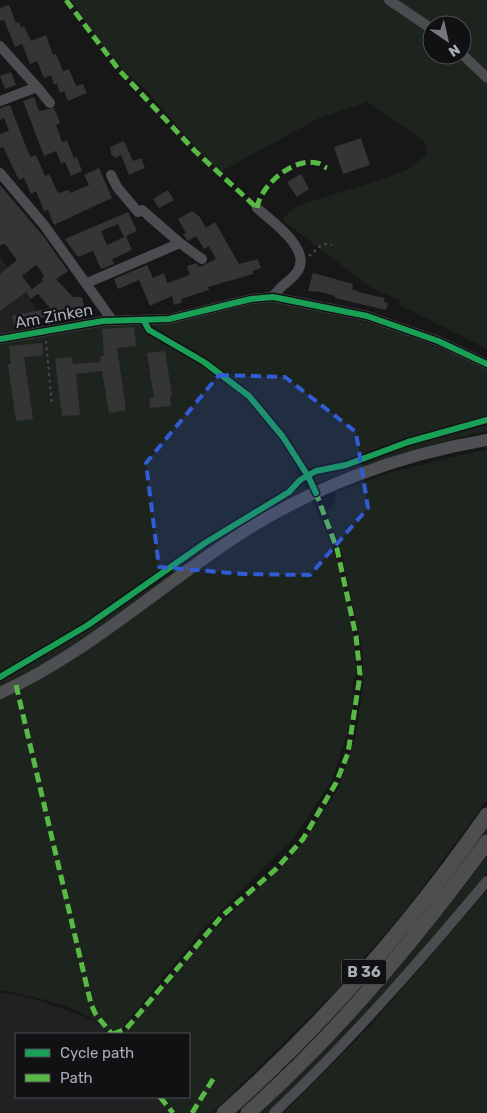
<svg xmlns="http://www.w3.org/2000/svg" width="487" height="1113" font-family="Rubik,sans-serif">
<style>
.built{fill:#212123}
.green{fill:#1d241e;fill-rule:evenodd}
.building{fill:#353536;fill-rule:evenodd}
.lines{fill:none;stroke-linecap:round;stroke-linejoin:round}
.path{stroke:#4d4e52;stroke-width:2;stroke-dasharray:2.5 4;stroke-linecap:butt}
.minor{stroke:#4b4c50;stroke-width:10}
.major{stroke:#4d4f52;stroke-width:12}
.highway{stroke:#4e4e51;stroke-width:15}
.quiet{stroke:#58b947;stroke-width:5;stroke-dasharray:10 5;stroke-linecap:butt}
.cycleway-casing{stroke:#111113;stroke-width:9}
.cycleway{stroke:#1a9f57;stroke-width:6}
.marked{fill:#325cd3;fill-opacity:0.2;stroke:#325cd3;stroke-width:4;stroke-dasharray:10 6;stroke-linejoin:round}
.labels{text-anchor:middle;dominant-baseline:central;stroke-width:4.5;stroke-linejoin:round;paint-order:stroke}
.shield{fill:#111113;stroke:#7b7e86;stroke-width:1}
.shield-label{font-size:15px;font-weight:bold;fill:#a8adb8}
.street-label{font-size:16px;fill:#a8adb8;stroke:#111113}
</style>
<rect width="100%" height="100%" fill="#171717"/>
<path class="built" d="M0,256L37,310L40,334L0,339Z
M0,992L34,999L83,1016L102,1026L108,1034H16V1097H155L167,1113H0Z"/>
<path class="green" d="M71,0H487V349L400,305L401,301L373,289L281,219L299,205L386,178L409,169L427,153L425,142L368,102L317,119L222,171L208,161L147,91L124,71L95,36ZM432,25H462V55H432Z
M269,302L290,304L388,328L482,365L487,370V418L412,437L331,466L315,468L304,466L296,471C332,532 356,605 356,677L353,678V715L332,780L294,838L201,931L117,1034H110C87,1006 34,997 0,990V344L102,326Z
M487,422V431C428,443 373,465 316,483L314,478C319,467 338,470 348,466C394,448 439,433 487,422Z
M487,449V800L407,908L335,992L212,1113H167L155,1097H189V1034H122L206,937L289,860L306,838L339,787L355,739L363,685V655L341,550L327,511L335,504L336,492L391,472Z
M487,825V832C413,935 330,1027 238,1113H232Z
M487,856V873C418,957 347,1039 267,1113H259C344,1035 418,948 487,856Z
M487,890V1113H283L369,1027Z"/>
<path class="building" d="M9,5L16,23L19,22L21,27L24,26L31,41L46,35L53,55L56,54L63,71L69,69L76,86L83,84L87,93L68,101L64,91L60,93L57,84H54L51,75L44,78L37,61L30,64L22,44L15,47L4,20L0,21V8Z
M11,72L16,85L5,89L0,76Z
M34,97L39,111L54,108L60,123L56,125L62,142L67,141L74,158L77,157L82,171L71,176L65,162L61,163L56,151L44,156L23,101Z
M10,105L30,157L36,155L45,176L49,174L58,193L69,190L70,193L89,185L84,175L99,168L112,198L54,225L48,210L44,211L36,191L31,194L24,178L19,180L3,147L0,148V134L9,131L4,118L0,120V108Z
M361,138L370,165L343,174L334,147Z
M124,141L133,161L141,158L145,168L129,175L121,155L115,158L111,154L110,147Z
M301,174L309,189L297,197L287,182Z
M0,185L44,237L68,271L56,279L73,297H82L85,311L38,318L37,324L29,326L28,322L14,325L12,316L50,308L38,294L30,299L26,292L0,311V274L17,260L5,244L0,245ZM36,265L44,275L42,279L43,281L32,289L22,276Z
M168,190L174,200L159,208L153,199Z
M192,211L200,217L206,228L215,222L239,264L258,259L261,268L253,271V274L208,287L209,290L181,299L182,302L174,305L172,296L150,306L139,280L118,289L114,279L147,265L153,278L164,273L167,283L190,275L187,266L196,263L200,267L216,259L209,246L204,249L196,236L188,241L183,235L186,233L178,219Z
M128,212L137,231L124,237L118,224L101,231L107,245L126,236L132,250L112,259L114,264L101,269L93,251L78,257L65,239Z
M313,273L353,284L352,289L362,293L385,298L384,302L388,303L386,310L335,298V296L321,292L308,291Z
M134,327L136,346L117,348L126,410L109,413L102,371L76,374L80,415L62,416L55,359L72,357L73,364L101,362L100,356H104L102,329Z
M42,343L43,355L24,357L33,419L16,421L8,364H11L9,346Z
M165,351L172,396H170L171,406L150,408L149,398H154L147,353Z"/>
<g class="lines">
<path class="path" d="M309,256C317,250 321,241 332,245
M46,341L52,406"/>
<path class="minor" d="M389,0L432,29
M0,46L37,87L0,101
M462,54L487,78
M37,87L50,103
M0,173L44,225L112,320
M111,175L117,187L138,212L142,210L180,243L202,259
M257,208C271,221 313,249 297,272C290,282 279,286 273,297
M87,283L180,243
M0,339L103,321L169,319L251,299L273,297L367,316L438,341L487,364
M274,1113C351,1040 419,962 487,881"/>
<path class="major" d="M0,693C87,653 155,590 234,538C309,488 398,455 487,440"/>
<path class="highway" d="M224,1113C323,1025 411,924 487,815
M248,1113C338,1033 416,939 487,842"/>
<path class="quiet" d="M66,0L119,70L195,151L257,208
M257,208C260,186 293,157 317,163C320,163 324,167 327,168
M16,685L91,1004L96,1015L112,1034
M113,1034L126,1029L221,917L276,869L303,839L336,783L348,753L360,675L356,636L337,549L316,493
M160,1097L173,1113
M192,1113L215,1076"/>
<defs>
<path id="cycleway" d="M144,321L149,330L204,362L249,396L283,437L308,476L316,493
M0,339L103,321L169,319L251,299L273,297L367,316L438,341L487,364
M0,677L88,625L205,543L289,492L300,480L316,471L346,465L408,442L487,420"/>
</defs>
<use href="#cycleway" class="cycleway-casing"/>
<use href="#cycleway" class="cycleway"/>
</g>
<path class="marked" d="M219,375L285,377L356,432L368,508L310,575L244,574L159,567L146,463Z"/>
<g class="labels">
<rect class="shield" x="341.5" y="959.5" width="45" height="25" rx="4"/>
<g class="shield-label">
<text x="364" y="972">B 36</text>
</g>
<g class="street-label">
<text transform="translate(54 316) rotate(-10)">Am Zinken</text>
</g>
</g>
<rect x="15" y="1033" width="175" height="65" fill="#111113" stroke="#4d4f55"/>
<rect x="25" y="1049" width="25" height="8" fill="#1a9f57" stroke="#4d4f55"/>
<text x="60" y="1058" font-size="15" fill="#a8adb8">Cycle path</text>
<rect x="25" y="1074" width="25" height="8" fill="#58b947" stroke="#4d4f55"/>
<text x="60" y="1083" font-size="15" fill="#a8adb8">Path</text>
<g transform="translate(447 40) rotate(146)"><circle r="24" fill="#111113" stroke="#4d4f55"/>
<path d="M0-4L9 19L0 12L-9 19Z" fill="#757880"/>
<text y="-8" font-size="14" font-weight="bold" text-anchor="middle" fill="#a8adb8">N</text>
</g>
</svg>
